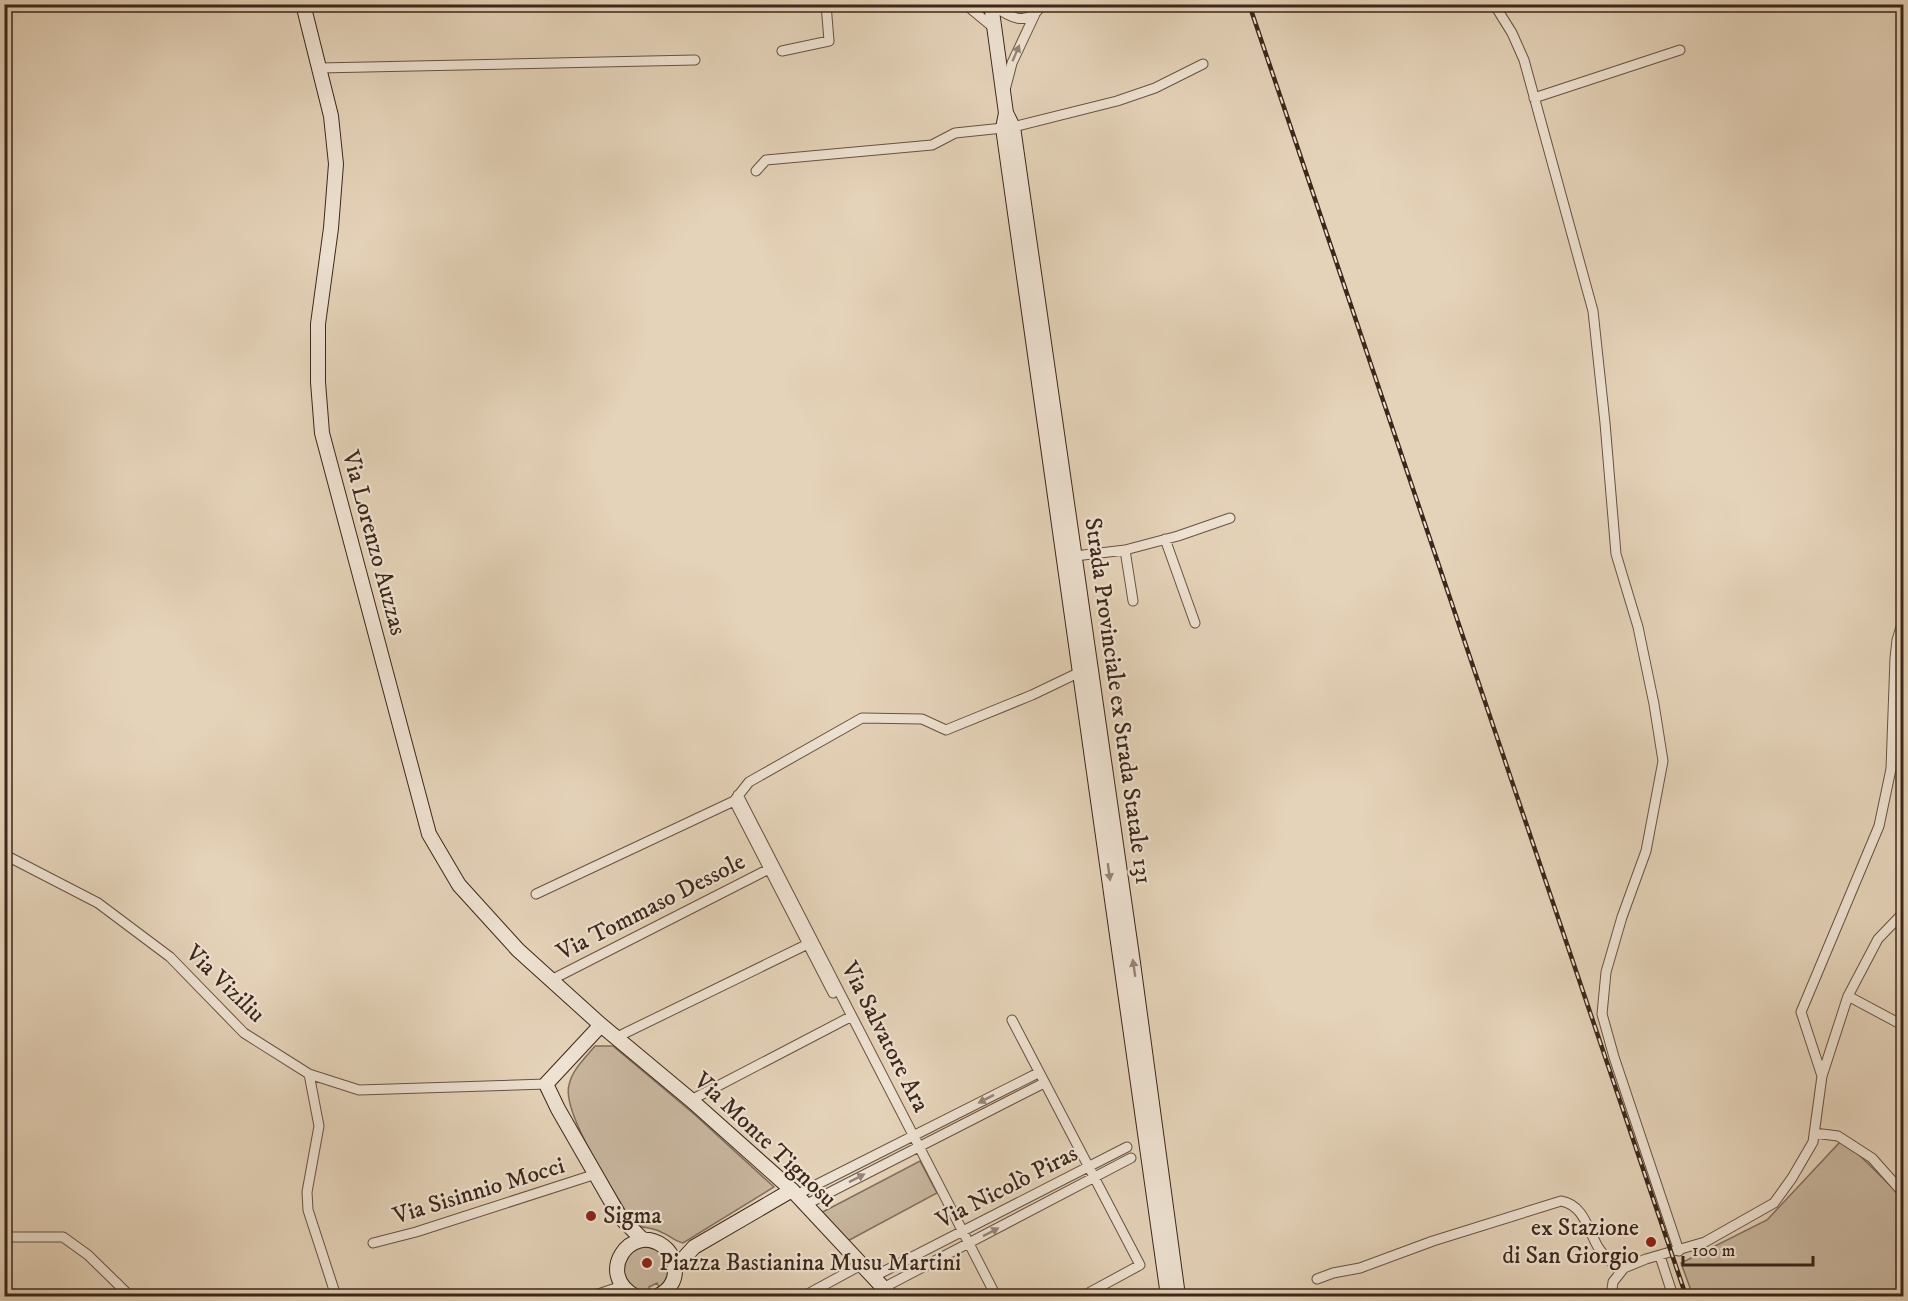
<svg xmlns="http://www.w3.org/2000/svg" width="1908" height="1301" font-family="'IM FELL DW Pica',serif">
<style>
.green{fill:#c8b69e;stroke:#826e5c;stroke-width:1.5}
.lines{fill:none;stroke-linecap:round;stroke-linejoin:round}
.street-casing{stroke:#675242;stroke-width:11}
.secondary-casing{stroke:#3d271a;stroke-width:16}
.street{stroke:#eee2d2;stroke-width:9}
.secondary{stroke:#eee2d2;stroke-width:14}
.rail-casing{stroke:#3d271a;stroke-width:4.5}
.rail{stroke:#eee2d2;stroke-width:2;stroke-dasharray:7;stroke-linecap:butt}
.oneway{fill:#968476}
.poi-dot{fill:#8f2418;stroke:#eee2d2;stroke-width:2}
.labels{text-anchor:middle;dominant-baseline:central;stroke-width:4.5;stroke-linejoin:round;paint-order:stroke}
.street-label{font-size:24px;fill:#3d271a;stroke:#eee2d2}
.poi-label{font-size:24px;fill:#3d271a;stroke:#eee2d2;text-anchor:start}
</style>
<rect width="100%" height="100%" fill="#e5d3b9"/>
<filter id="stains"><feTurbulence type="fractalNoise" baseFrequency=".00333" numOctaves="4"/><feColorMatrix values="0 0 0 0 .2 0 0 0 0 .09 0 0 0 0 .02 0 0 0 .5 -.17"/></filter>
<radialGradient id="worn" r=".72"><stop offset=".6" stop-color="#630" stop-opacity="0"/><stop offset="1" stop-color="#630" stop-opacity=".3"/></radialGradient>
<path class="green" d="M595,1046H613L694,1114L774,1187L683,1243C674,1241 669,1235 661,1232C651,1227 643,1229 633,1223C617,1196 561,1113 569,1085C572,1070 585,1058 595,1046Z
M1840,1142L1852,1148L1903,1198V1296H1693L1681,1263L1767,1220Z
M920,1161L937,1193L842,1244L815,1216Z
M638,1247C665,1244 681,1271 660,1289L657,1283L649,1287L651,1293L639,1292L623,1278C623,1265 626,1254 638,1247Z"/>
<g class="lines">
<defs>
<path id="street" d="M965,4L994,28
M991,4C1009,17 1028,29 1042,4
M1494,4L1512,33L1524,60L1593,311L1605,423L1616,554L1638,627L1654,704L1663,761L1646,851L1622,917L1606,972L1602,1014L1614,1057L1679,1251
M782,51L829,41L826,4
M319,68L695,60
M1005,90L1012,63L1035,14
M1534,98L1680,50
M1013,127L1117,101L1155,88L1203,64
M756,171L766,160L932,145L955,133L1003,128
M1165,539L1195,623
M1125,550L1133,601
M1075,556L1125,550L1178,536L1230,518
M738,795L996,1296
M734,801L833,993
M4,852L9,857L98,903L170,957L244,1033L309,1074L359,1090L546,1084
M536,894L734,801L749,782L862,718L922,719L946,730L1032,695L1080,672
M551,980L769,869
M1848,996L1904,1026
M1012,1020L1140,1265L1083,1296
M615,1038L812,942
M309,1074L319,1126L307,1192L308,1210L336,1296
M1822,1076L1801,1012L1879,826L1891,769L1895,658L1897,640L1904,617
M691,1100L852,1016
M1814,1133L1838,1136L1872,1158L1904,1194
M796,1195L1038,1073
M805,1205L1044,1083
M4,1237H63L88,1255L130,1296
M373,1243L416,1232L596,1174
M1660,1256L1673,1296
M873,1277L1127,1147
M1317,1279L1333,1273L1360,1268L1433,1241L1561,1201C1584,1205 1588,1230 1598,1247C1603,1256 1614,1264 1621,1272
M883,1288L1131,1158
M592,1296L622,1286
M804,1296L861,1265
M1611,1296L1613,1282L1624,1268L1646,1259L1705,1242L1774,1203L1792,1178L1813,1142L1822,1076L1848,996L1878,939L1904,912"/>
<path id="secondary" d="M303,4L331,116L336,164L331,228L318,324V382L322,433L429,834L459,885L518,950L601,1025L691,1100L792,1190L891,1296
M991,4L1006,113L1013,127L1133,963L1178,1296
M1006,113L1003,128L1168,1296
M601,1025L546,1084L558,1109L620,1217L643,1240
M675,1268L694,1247L792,1190
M635,1296C595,1275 630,1222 663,1246C671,1252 675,1261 675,1271C675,1282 668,1291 658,1296"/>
</defs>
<use href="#street" class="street-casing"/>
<use href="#secondary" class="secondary-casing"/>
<use href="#street" class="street"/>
<use href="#secondary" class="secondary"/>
<defs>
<path id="rail" d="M1249,4L1686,1296"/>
</defs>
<use href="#rail" class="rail-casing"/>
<use href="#rail" class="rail"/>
</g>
<defs><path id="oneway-solid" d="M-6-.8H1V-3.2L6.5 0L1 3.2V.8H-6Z" transform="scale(1.5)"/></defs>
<g class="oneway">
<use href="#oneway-solid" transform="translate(1016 53) rotate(-67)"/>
<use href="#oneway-solid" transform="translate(1109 872) rotate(82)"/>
<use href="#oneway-solid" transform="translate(1134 968) rotate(-98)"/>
<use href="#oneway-solid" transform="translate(986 1099) rotate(153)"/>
<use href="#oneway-solid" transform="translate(857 1178) rotate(-27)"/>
<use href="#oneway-solid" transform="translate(991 1232) rotate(-27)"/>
</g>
<g class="poi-dot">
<circle cx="591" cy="1216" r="6"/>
<circle cx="1651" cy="1242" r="6"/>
<circle cx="647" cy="1263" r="6"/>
</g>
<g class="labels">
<g class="street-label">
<text transform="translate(374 543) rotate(75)">Via Lorenzo Auzzas</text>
<text transform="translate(1118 701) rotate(82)">Strada Provinciale ex Strada Statale 131</text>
<text transform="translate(651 907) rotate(-27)">Via Tommaso Dessole</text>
<text transform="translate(225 984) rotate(44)">Via Viziliu</text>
<text transform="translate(885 1037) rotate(63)">Via Salvatore Ara</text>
<text transform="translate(765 1140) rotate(43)">Via Monte Tignosu</text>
<text transform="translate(1007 1187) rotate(-27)">Via Nicolò Piras</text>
<text transform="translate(479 1191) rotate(-17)">Via Sisinnio Mocci</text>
</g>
<g class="poi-label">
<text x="603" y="1216">Sigma</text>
<text x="1639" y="1228" text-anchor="end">ex Stazione<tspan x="1639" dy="28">di San Giorgio</tspan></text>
<text x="659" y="1263">Piazza Bastianina Musu Martini</text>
</g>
</g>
<rect width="1908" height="1301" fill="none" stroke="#e5d3b9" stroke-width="24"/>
<rect x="6" y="6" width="1896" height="1289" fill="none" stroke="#3d271a" stroke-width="3"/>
<rect x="12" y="12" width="1884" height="1277" fill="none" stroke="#3d271a" stroke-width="1.5"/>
<path d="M1683 1256v9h130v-9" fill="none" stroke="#3d271a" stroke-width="3"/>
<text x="1692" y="1256" font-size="18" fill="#3d271a" stroke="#eee2d2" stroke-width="4.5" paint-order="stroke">100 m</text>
<rect width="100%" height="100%" filter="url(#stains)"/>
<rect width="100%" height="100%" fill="url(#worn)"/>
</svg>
